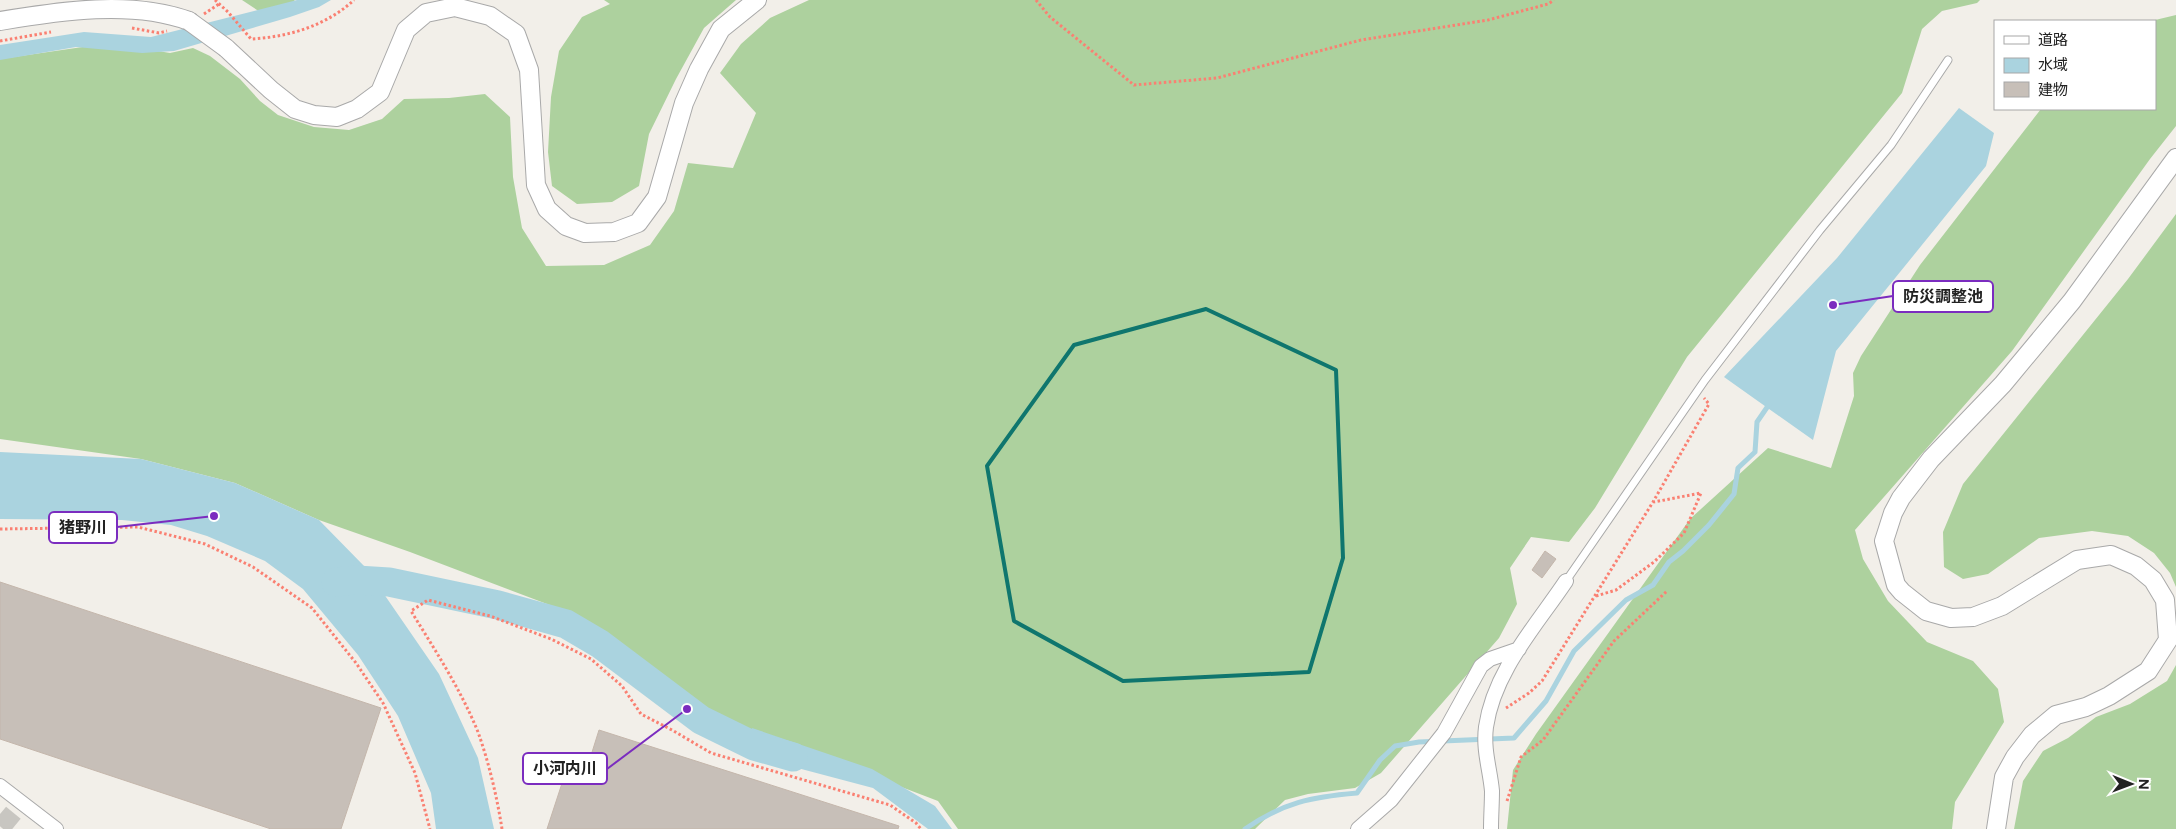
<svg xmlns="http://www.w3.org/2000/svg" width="2176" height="829" font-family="Figtree,'Noto Sans JP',sans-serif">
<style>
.forest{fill:#add19e}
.water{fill:#aad3df}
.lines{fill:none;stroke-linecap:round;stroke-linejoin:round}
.stream{stroke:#aad3df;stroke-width:5}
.river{stroke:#aad3df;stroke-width:29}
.building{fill:#c7bfb8;stroke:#c4b6ab}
.secondary-tunnel{stroke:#c8c6c1;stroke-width:19;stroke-dasharray:19 9;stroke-linecap:butt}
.service-casing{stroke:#a9a9a9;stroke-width:9}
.minor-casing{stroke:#a9a9a9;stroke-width:16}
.tertiary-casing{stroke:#a9a9a9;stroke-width:20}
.path{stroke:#fa8072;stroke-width:3;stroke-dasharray:2.5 2.5;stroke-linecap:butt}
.service{stroke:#fff;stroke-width:7}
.minor{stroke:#fff;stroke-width:14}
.tertiary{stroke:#fff;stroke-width:18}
.tertiary-bridge-casing{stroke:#a9a9a9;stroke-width:20;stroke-linecap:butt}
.tertiary-bridge{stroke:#fff;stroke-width:18}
.marked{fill:none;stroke:#0f766e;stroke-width:4;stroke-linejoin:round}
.leader{fill:none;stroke:#7b2cbf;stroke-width:2}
.callout-dot{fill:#7b2cbf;stroke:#fff;stroke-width:2}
.callout{fill:#fff;stroke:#7b2cbf;stroke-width:2}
.callout-label{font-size:16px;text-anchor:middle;font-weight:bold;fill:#222}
</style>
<rect width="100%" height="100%" fill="#f2efe9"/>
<path class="forest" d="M242,0H295L272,20Z
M604,0H736L704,28L676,79L649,134L639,186L612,202L577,204L552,186L548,152L551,97L559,51L582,17L610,4Z
M809,0H1980L1977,3L1942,11L1922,29L1902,93L1687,357L1595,508L1569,542L1531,537L1510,568L1517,604L1499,638L1381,773L1355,788L1308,794L1285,800L1255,829H958L938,801L849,767L755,737L677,689L635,653L576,615L410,552L319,520L235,483L141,459L0,439V59L110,43L170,53L193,48L210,56L240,79L260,101L278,115L314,127L349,130L382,119L404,99L449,98L485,94L510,117L513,177L522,228L546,266L604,265L650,245L674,211L688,163L733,168L756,113L720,73L741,44L770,18Z
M2176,15V126L2150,159L2012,351L1855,530L1863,559L1888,601L1927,642L1973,661L1998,689L2004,722L1955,802L1952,829H1507L1513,770L1536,734L1690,519L1768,448L1831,468L1854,396L1853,373L1861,356L1920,265L2041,109H2155V21H2151Z
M2176,214V587L2170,573L2154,553L2128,536L2092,531L2039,538L1988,574L1963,579L1944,567L1943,532L1963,484L2128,279Z
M2176,665V829H2014L2023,781L2043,751L2068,738L2096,717L2130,704L2167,681Z"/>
<path class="water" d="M297,0H331L319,7L290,17L174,51L142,53L76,47L0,60V45L84,32L151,37Z
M1959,108L1994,133L1986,166L1836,351L1813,440L1724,377L1837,258Z
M0,452L141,459L235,483L319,520L366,568L439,674L478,758L494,829H436L431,793L398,716L358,655L303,589L265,561L207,536L171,525L122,520L0,519Z
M752,728L872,769L935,806L952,829H928L873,788L756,757Z"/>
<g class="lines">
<path class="stream" d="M1245,829C1284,802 1312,797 1357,793L1380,760L1395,746L1419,742L1514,738L1546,701L1574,651L1626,600L1653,585L1669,562L1683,551L1709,525L1734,494L1738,468L1755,452L1757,422L1770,403"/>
<path class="river" d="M336,582L357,580L389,582L498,605L566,624L600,644L701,720L754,746L793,757"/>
</g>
<path class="building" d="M1545,551L1556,559L1542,578L1532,570Z
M0,582L381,708L341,829H271L0,739Z
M599,730L899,826L898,829H547L570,759L588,765Z"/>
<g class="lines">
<path class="secondary-tunnel" d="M0,814L18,829"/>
<defs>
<path id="service" d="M1566,581L1705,380L1820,230L1891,145L1948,60"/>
<path id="minor" d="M0,786L56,829
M1358,829L1391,800L1444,733L1481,666L1490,659L1519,649
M1491,829C1491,816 1492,803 1492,791C1490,769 1483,750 1486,727C1494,671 1536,626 1566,581"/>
<path id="tertiary" d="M0,21C60,11 132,0 189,21
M226,48L271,90L295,109L314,115L337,117L357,109L380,92L406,30L426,13L455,7L490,16L516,34L529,70L536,185L547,209L566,226L585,233L614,232L638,223L657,197L684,103L699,69L721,29L757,0
M1996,829L2004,777L2015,757L2032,735L2056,715L2086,707L2109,696L2148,671L2168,640L2165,600L2153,580L2136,566L2111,555L2077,560L2002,606L1973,617L1951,618L1926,611L1902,592L1896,585L1884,541L1893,513L1901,498L1931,459L2003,384L2072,301L2176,158"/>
</defs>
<use href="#service" class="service-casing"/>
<use href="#minor" class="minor-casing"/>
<use href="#tertiary" class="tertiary-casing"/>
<path class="path" d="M215,0L228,12L251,39C288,37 326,26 354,0
M1036,0L1050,17L1134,85L1217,78L1361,40L1488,20L1548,4L1554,0
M204,14L219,4
M132,28L159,33L167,31
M0,41L51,32
M0,529L138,527L205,544L253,567L312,608L356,663L383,703L415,773L430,829
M1596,596L1616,590L1654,562L1684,533L1701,493L1654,502
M1506,708L1529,693L1542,681L1653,502L1709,404L1704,398
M1507,801L1521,757L1543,740L1614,641L1667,591
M502,829C497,797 489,763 478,732C461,690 435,650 411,611L428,600L490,616L551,639L591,659L622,686L641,714L672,730L711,753L890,805L916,823L921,829"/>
<use href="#service" class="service"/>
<use href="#minor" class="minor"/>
<use href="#tertiary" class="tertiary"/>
<defs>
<path id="tertiary-bridge" d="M189,21L226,48"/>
</defs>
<use href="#tertiary-bridge" class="tertiary-bridge-casing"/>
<use href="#tertiary-bridge" class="tertiary-bridge"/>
</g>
<path class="marked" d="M1206,309L1336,370L1343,558L1309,672L1123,681L1014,621L987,466L1074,345Z"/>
<path class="leader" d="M1833 305L1893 296M214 516L117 527M687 709L607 769"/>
<g class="callout-dot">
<circle cx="1833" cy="305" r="5"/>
<circle cx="214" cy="516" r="5"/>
<circle cx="687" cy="709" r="5"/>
</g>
<g class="callout">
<rect x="1893" y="281" width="100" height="31" rx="5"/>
<rect x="49" y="512" width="68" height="31" rx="5"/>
<rect x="523" y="753" width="84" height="31" rx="5"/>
</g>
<g class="callout-label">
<text x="1943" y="302">防災調整池</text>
<text x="83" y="533">猪野川</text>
<text x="565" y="774">小河内川</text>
</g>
<rect x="1994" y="20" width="162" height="90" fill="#ffffff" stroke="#a7a7a7"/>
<rect x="2004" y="36" width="25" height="8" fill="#ffffff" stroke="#a7a7a7"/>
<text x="2038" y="45" font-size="15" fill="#222222">道路</text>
<rect x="2004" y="58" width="25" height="15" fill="#aad3df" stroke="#a7a7a7"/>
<text x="2038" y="70" font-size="15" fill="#222222">水域</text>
<rect x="2004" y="82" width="25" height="15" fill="#c7bfb8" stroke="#a7a7a7"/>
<text x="2038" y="95" font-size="15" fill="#222222">建物</text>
<g transform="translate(2131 784) rotate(91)" stroke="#ffffff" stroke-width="4" paint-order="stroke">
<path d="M0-4L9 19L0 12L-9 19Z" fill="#222222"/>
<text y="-8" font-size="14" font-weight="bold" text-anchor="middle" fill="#222222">N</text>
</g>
</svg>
